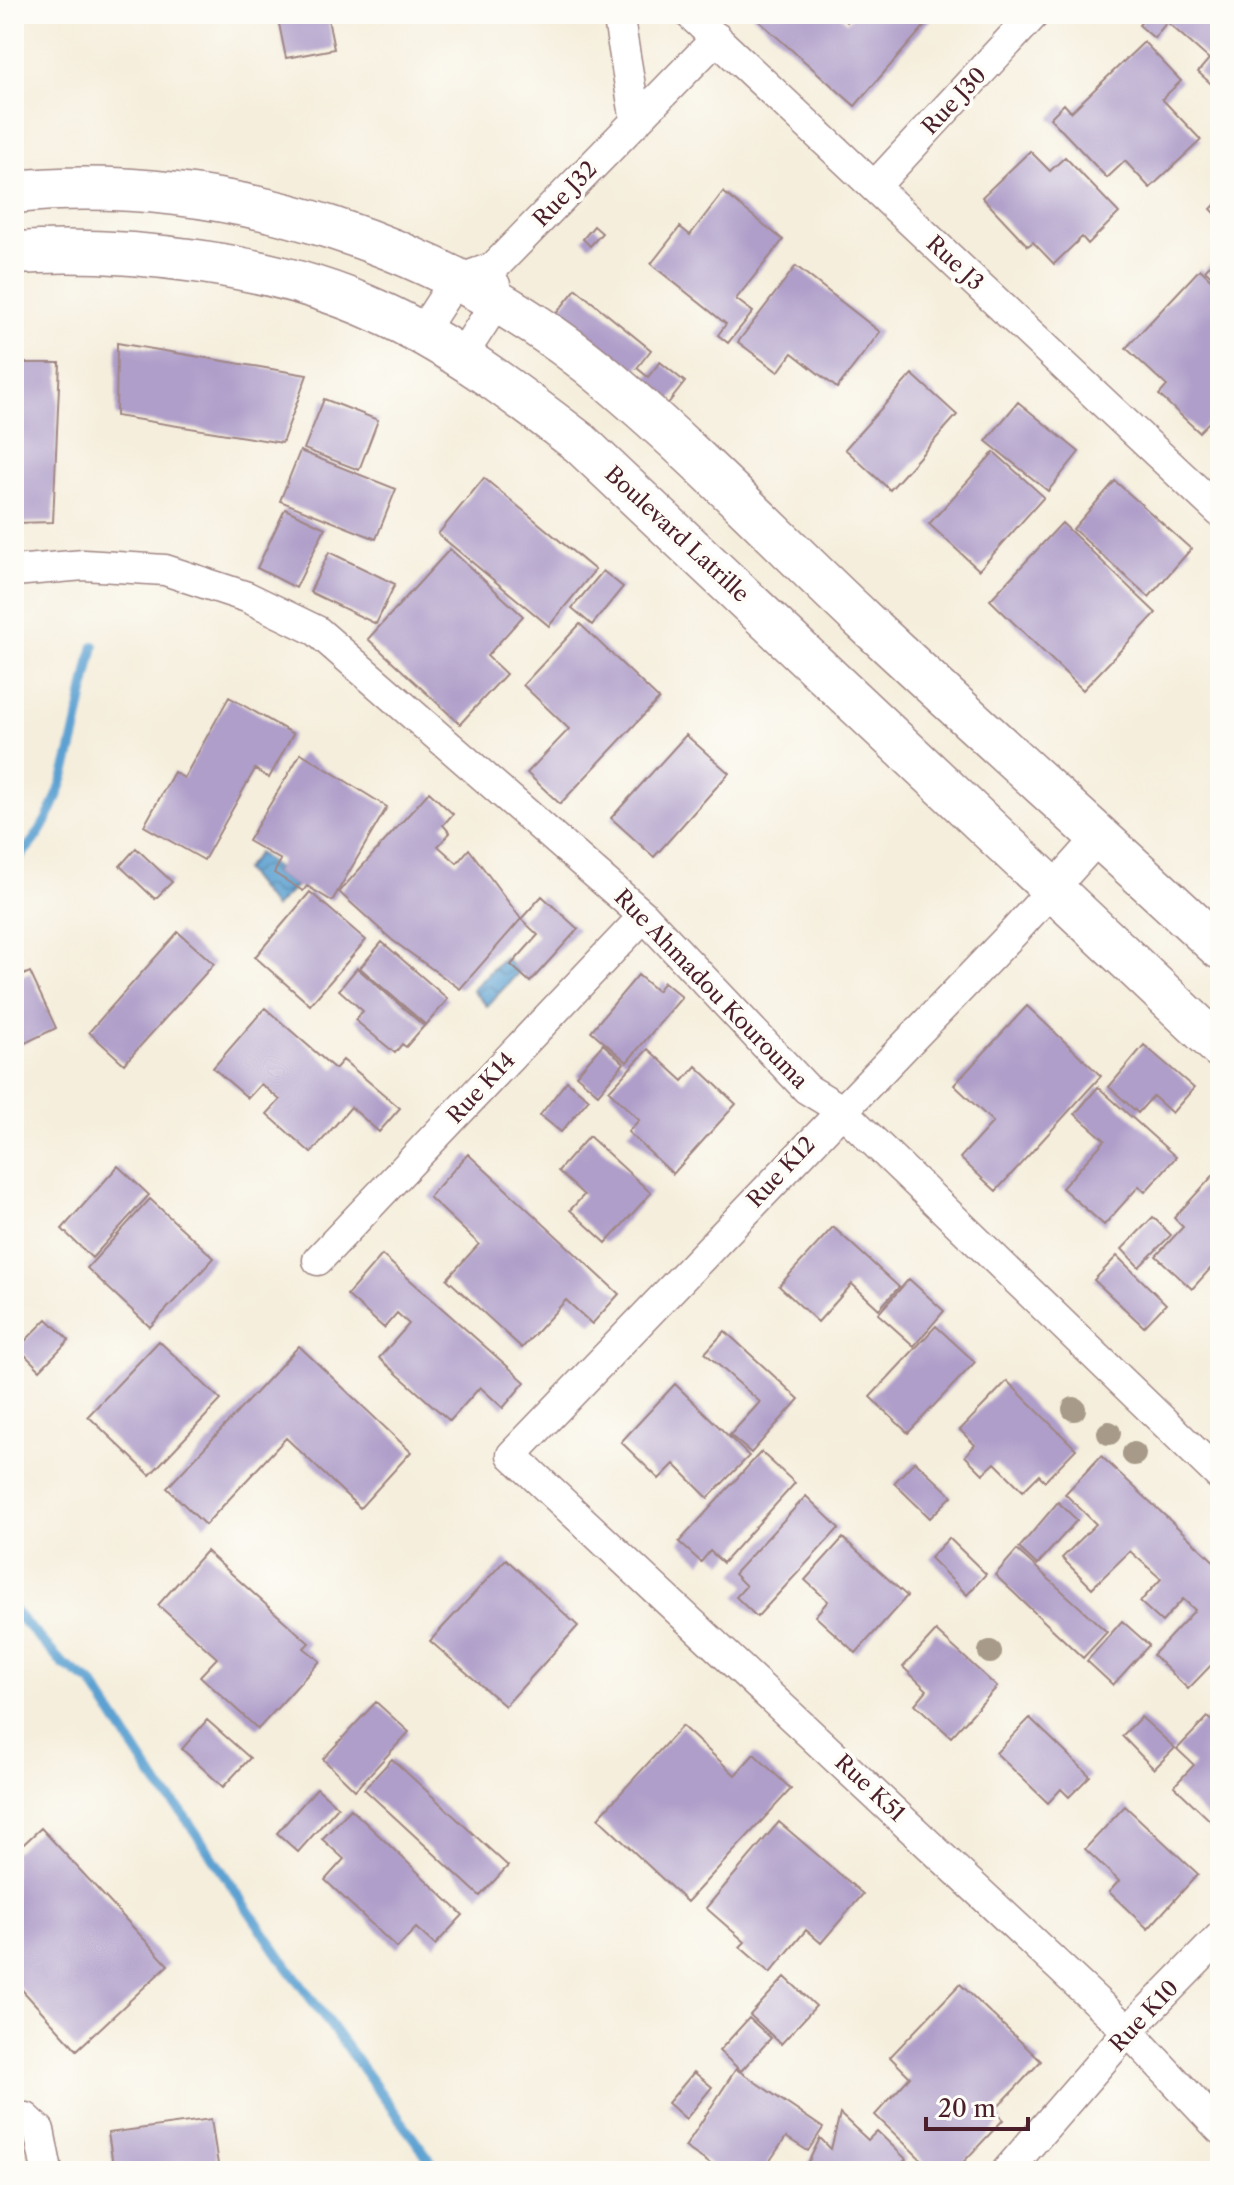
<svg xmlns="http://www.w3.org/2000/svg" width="1234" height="2185" font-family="'Libre Caslon Text',serif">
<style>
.water{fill:url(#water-waves);stroke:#53607e;stroke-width:2}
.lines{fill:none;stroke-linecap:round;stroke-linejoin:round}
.stream{stroke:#5ca1d1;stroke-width:10}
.building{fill:#af9ec9}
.minor-casing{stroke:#a08684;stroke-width:33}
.secondary-casing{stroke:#a08684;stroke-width:45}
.minor{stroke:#fff;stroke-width:30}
.secondary{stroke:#fff;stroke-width:42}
.tree{fill:#a89a88}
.labels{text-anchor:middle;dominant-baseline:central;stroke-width:8;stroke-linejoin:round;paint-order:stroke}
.street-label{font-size:22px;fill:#4a1f2b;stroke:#fdfcf7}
</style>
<defs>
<pattern id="water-waves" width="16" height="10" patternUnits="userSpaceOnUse" patternTransform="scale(2)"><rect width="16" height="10" fill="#5ca1d1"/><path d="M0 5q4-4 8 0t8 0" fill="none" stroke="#4e83aa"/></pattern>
</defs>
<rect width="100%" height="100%" fill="#fdfcf7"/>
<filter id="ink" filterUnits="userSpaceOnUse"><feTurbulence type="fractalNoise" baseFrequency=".0125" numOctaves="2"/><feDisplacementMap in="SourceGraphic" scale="16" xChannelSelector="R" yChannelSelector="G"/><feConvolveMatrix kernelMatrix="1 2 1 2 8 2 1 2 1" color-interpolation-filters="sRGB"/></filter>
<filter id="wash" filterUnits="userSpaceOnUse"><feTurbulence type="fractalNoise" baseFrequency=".006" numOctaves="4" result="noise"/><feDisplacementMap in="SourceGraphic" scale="32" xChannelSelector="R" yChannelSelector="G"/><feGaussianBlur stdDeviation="1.8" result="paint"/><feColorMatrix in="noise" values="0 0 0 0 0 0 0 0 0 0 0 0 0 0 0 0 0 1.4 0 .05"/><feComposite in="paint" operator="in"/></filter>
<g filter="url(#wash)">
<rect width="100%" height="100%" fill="#f5eedc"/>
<path class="water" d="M258,853L276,868L274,873L296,886L274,908L244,870Z
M504,957L519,972L487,1006L472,990Z"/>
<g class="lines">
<path class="stream" d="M14,861C69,817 77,712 94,646
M14,1611L63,1664L92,1683L160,1788L181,1811L281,1958L438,2171"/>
</g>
<g id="blocks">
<path class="building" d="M277,14H327L334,49L286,58Z
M751,14H839L847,22L854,14H935L855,106Z
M1148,14H1220V92L1198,72L1209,59L1167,22L1154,38L1139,25Z
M1144,42L1181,81L1162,99L1201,140L1150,188L1125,161L1107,178L1050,118L1064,104L1071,112Z
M1030,151L1050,171L1065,157L1119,213L1088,244L1082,237L1054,264L1033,242L1028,246L982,197Z
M723,192L783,240L736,299L753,312L728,343L718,335L726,324L651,264L680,227L690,235Z
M1220,200V218L1211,209Z
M594,226L602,233L590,246L583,239Z
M1220,254V284L1205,270Z
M796,266L880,332L837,388L792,353L778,372L738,342Z
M1200,269L1220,288V411L1199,432L1159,395L1167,386L1126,348Z
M576,289L651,350L637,368L648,377L660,362L685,382L659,415L555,315Z
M117,343L307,375L282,443L116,416Z
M14,363H60L53,522L14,523Z
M912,374L957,415L890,490L845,449Z
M324,399L378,420L359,470L304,449Z
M1018,402L1079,452L1048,491L986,441Z
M300,451L396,489L376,539L280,501Z
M994,452L1044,497L979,570L929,524Z
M484,478L595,570L549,626L438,534Z
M1115,481L1191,549L1149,597L1073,529Z
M285,509L325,528L296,588L257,568Z
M1062,523L1156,613L1083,690L990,600Z
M450,549L523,616L487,656L506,674L460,724L368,639Z
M329,552L395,584L376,624L310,592Z
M603,571L623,587L592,625L572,608Z
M580,624L659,699L560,804L527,773L569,729L523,685Z
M229,697L293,734L269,778L255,769L204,860L144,826L174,772L184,778Z
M686,735L729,773L654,857L611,818Z
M301,753L387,807L332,901L307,886L303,891L274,873L281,860L248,841Z
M429,792L453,814L443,825L450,833L438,846L457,863L469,849L521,919L460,989L392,940L339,892Z
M136,848L172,882L155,899L120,866Z
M310,892L366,940L310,1005L255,957Z
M542,896L578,929L530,982L511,965L538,935L521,919Z
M178,932L214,964L124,1064L89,1032Z
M382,942L448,999L426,1025L360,968Z
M357,968L424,1026L406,1047L402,1044L395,1053L355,1020L363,1011L339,990Z
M30,972L56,1028L19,1046L14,1034V979Z
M638,975L657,991L664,982L682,997L627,1062L591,1031Z
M1027,1006L1101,1076L996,1191L960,1158L993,1122L954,1085Z
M265,1008L335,1069L343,1060L400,1108L379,1132L351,1107L311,1153L267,1114L280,1100L261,1084L248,1098L213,1068Z
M603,1044L624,1063L598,1094L576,1075Z
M1144,1045L1194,1088L1172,1113L1153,1096L1138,1113L1109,1087Z
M648,1049L683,1081L696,1066L736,1104L673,1174L628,1132L639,1120L609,1091Z
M567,1081L589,1099L561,1132L540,1115Z
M1098,1087L1176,1157L1145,1192L1139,1186L1104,1225L1062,1188L1105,1140L1075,1114Z
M589,1136L651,1193L606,1243L570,1210L584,1195L558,1171Z
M468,1154L619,1294L592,1324L566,1300L522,1348L447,1279L479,1244L429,1197Z
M118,1166L149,1195L92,1258L62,1229Z
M1220,1168V1258L1192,1289L1156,1256L1183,1227L1174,1218Z
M150,1199L214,1258L150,1327L87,1268Z
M1153,1217L1171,1235L1139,1267L1122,1249Z
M833,1227L899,1287L879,1309L852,1284L818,1322L779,1286Z
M382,1255L525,1382L503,1408L480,1387L450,1421L379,1358L409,1324L397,1313L384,1328L347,1295Z
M1117,1256L1166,1304L1144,1327L1094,1280Z
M909,1279L944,1311L914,1346L878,1314Z
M47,1319L69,1340L40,1370L18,1348Z
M936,1326L975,1362L908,1433L870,1397Z
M725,1331L799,1399L751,1453L730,1435L760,1402L705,1353Z
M159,1341L221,1400L150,1475L88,1416Z
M299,1346L411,1452L360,1508L286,1438L205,1525L167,1488Z
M1007,1381L1076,1449L1045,1481L1039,1475L1023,1491L995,1463L983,1474L965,1456L975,1445L960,1430Z
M675,1384L749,1456L708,1498L674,1464L659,1479L621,1442Z
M761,1452L795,1483L723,1563L710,1551L701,1562L679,1542Z
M1101,1456L1220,1567V1656L1188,1689L1153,1655L1195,1610L1183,1599L1162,1622L1140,1602L1161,1579L1130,1551L1092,1588L1062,1558L1096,1524L1065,1494Z
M915,1461L952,1496L930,1518L894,1483Z
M806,1496L839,1528L757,1617L736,1597L746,1586L734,1574Z
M1058,1502L1077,1520L1037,1565L1019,1548Z
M843,1538L907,1596L856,1653L815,1616L828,1601L805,1580Z
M949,1538L986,1574L967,1595L930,1558Z
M1017,1550L1107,1632L1083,1658L995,1575Z
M206,1551L309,1643L304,1648L320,1661L258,1729L200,1676L217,1658L158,1605Z
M506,1559L578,1626L505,1706L430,1641Z
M1122,1621L1149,1645L1113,1685L1087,1661Z
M936,1631L997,1687L951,1737L915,1704L927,1690L903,1667Z
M376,1702L409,1732L355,1790L323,1759Z
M1141,1717L1175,1748L1154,1769L1122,1736Z
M1208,1717L1220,1728V1830L1174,1786L1194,1765L1177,1749Z
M1030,1718L1090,1776L1069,1797L1061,1789L1048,1803L996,1753Z
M207,1720L250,1758L223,1787L182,1749Z
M682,1726L735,1775L754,1754L791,1789L687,1902L598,1818Z
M392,1759L508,1866L480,1896L364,1789Z
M317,1788L338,1807L298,1852L277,1833Z
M1125,1806L1198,1874L1148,1929L1109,1892L1119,1881L1085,1849Z
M351,1809L463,1915L435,1945L416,1928L397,1948L325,1880L344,1859L322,1839Z
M779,1822L863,1894L821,1943L806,1930L770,1973L740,1947L745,1942L706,1908Z
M41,1828L168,1965L77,2050L14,1981V1853Z
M785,1977L816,2006L781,2044L750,2015Z
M960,1984L1041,2061L994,2111L1003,2120L955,2171H933L875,2115L910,2077L890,2057Z
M749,2018L771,2038L741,2071L719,2051Z
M736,2069L823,2128L808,2151L786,2137L763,2171H721L685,2147Z
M694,2072L712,2087L686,2119L668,2103Z
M840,2114L868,2140L877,2131L906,2159L896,2171H804L820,2138L831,2149Z
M211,2119L219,2171H114L108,2133Z"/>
</g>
</g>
<g filter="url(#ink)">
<use href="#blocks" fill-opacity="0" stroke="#a08684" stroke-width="2"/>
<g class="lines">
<defs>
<path id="minor" d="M618,14L636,122
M690,14L1220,512
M874,187L1034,14
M421,333L455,281L494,267L717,38
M461,357L496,303L495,285
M14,571L84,565L165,570L247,597L317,631L644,916L807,1089L840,1109L1220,1476
M1099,837L1015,931L512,1455L1128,2031L1220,2129
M318,1260L644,916
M14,2119L26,2118L39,2130L47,2171
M1007,2171L1128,2031L1220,1937"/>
<path id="secondary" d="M14,192C224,171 452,245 612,383C700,458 781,543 865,622C983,732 1102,838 1220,948
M14,253C127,246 273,263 377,311C451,344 516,394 580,443L1220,1047"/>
</defs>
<use href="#minor" class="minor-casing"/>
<use href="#secondary" class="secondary-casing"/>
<use href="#minor" class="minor"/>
<use href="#secondary" class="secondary"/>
</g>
<g class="tree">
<circle cx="1074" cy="1409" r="12"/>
<circle cx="1109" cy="1433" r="12"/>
<circle cx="1134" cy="1454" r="12"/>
<circle cx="990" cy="1652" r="12"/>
</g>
</g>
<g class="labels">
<g class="street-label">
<text transform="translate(954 101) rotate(-47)">Rue J30</text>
<text transform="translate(565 194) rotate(-46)">Rue J32</text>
<text transform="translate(955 263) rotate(43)">Rue J3</text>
<text transform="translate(677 534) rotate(43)">Boulevard Latrille</text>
<text transform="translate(711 989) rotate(46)">Rue Ahmadou Kourouma</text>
<text transform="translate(481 1088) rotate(-47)">Rue K14</text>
<text transform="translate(781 1172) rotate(-47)">Rue K12</text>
<text transform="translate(870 1788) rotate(43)">Rue K51</text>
<text transform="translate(1144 2016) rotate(-47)">Rue K10</text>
</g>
</g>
<rect width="1234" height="2185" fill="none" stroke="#fdfcf7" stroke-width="48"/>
<path d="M926 2117v12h102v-12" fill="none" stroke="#4a1f2b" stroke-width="4"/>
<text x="938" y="2117" font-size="24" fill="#4a1f2b" stroke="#fdfcf7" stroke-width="6" paint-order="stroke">20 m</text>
</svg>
